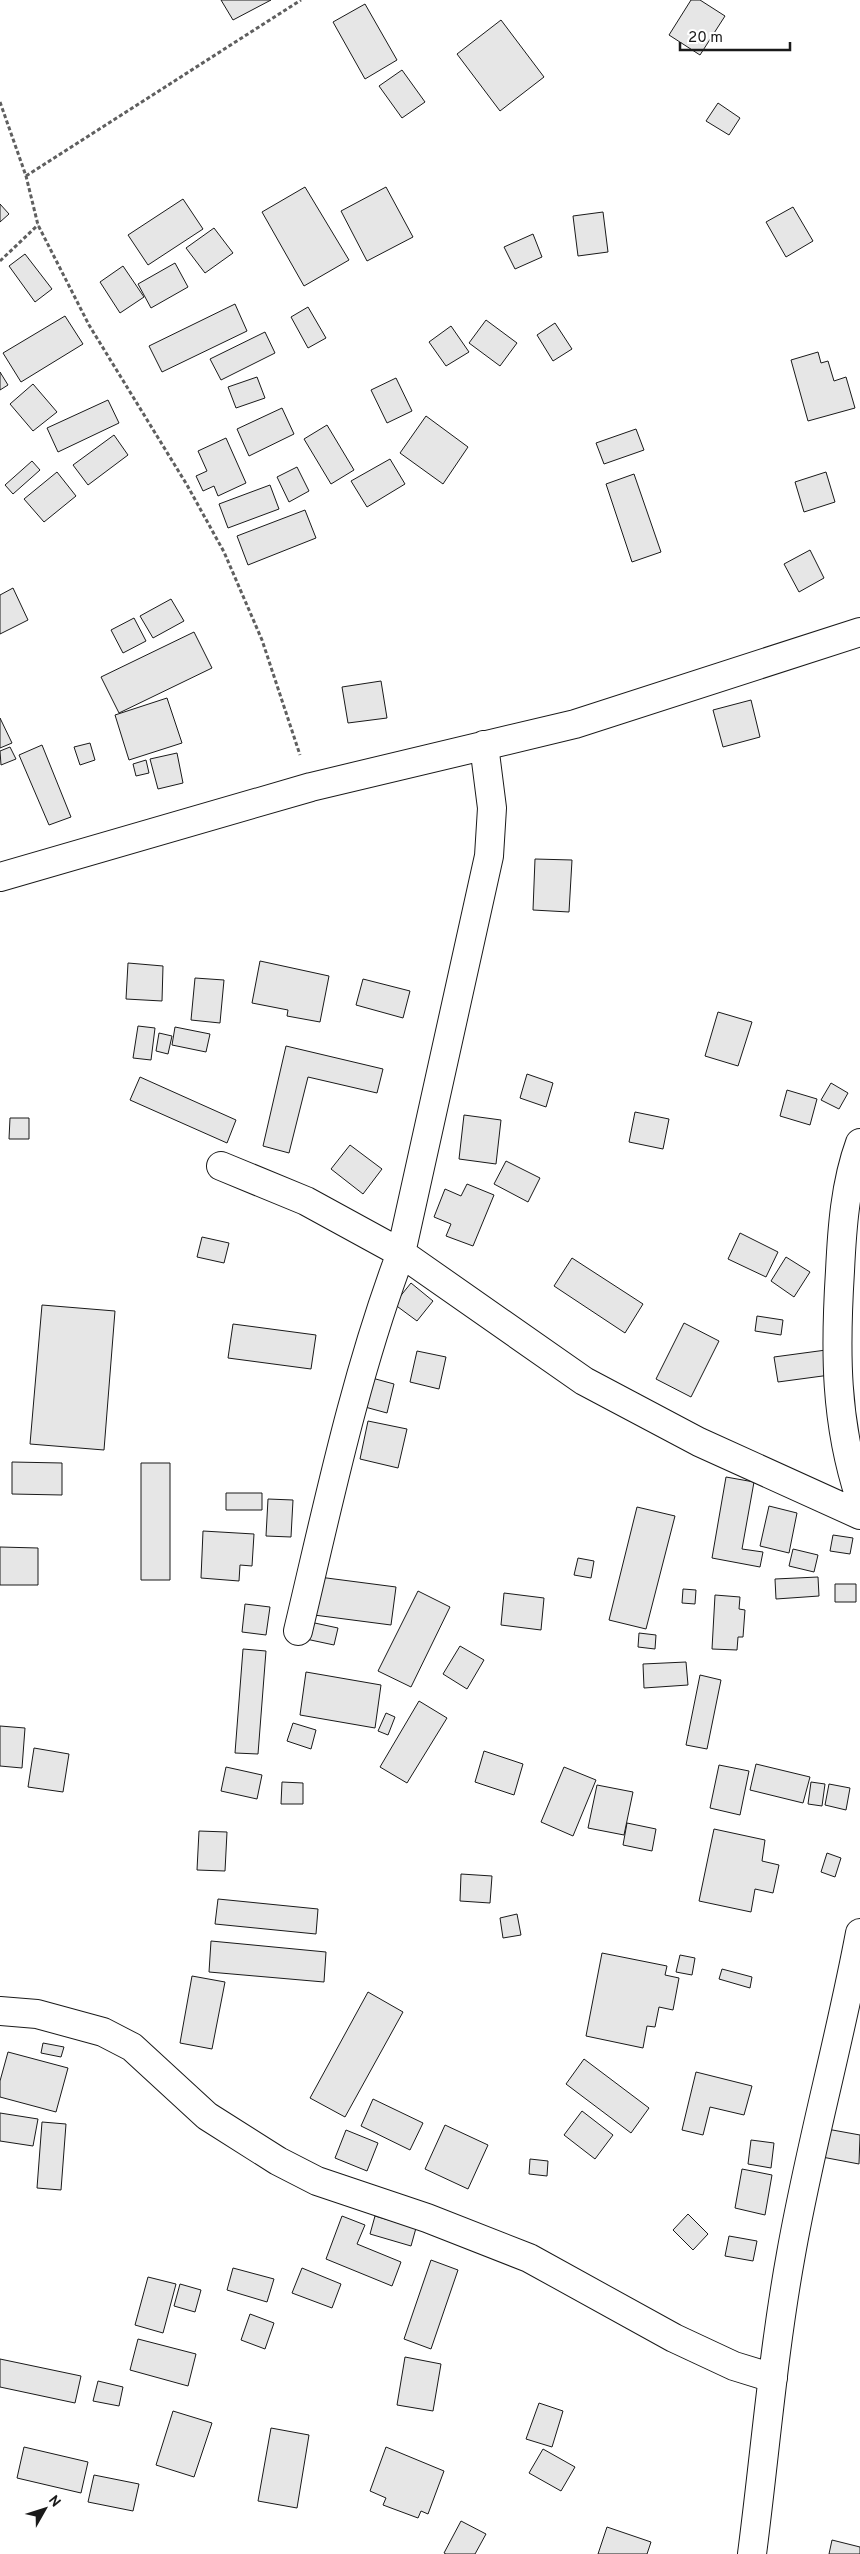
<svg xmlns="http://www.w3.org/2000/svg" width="860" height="2554" font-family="Overpass,sans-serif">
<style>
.building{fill:#e6e6e6;stroke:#1a1a1a}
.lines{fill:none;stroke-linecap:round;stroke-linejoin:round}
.minor-casing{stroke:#1a1a1a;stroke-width:30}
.path{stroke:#5f5f5f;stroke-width:3;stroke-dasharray:4 2.5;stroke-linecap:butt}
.minor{stroke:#fff;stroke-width:28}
</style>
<rect width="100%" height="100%" fill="#fff"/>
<path class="building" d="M221,0H271L233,20Z
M691,0H700L725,16L700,55L669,35Z
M365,4L397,60L365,79L333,22Z
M501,20L544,77L500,111L457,54Z
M402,70L425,102L402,118L379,86Z
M718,103L740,118L729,135L706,121Z
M305,187L349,260L304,286L262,212Z
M386,187L413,237L367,261L341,211Z
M183,199L203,229L148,265L128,235Z
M0,204L9,214L0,222Z
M793,207L813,241L786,257L766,222Z
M603,212L608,252L578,256L573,216Z
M214,228L233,253L205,273L186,248Z
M533,234L542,257L515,269L504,247Z
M25,254L52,289L35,302L9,266Z
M175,263L188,287L151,308L138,284Z
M123,266L144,297L120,313L100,282Z
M235,304L247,331L162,372L149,346Z
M308,307L326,338L308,348L291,317Z
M65,316L83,344L21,382L3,353Z
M486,320L517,343L500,366L469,343Z
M555,323L572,349L553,361L537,335Z
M451,326L469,352L446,366L429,342Z
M265,332L275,353L221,380L210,359Z
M818,352L821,363L828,361L834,381L846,377L855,408L808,421L791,360Z
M0,372L8,385L0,390Z
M257,377L265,398L236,408L228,387Z
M396,378L412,411L387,423L371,390Z
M33,384L57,412L33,431L10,404Z
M108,400L119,423L58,452L47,428Z
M282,408L294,434L249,456L237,429Z
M426,416L468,447L443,484L400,453Z
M327,425L354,470L331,484L304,439Z
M636,429L644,450L604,464L596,443Z
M114,435L128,455L88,485L73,465Z
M226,438L246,483L218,496L214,486L203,491L196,476L207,471L198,451Z
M390,459L405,484L367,507L351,481Z
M32,461L40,470L13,494L5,485Z
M297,467L309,491L289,502L277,477Z
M57,472L76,496L44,522L24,499Z
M826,472L835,502L804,512L795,482Z
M634,474L661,552L632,562L606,484Z
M270,485L279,509L228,528L219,504Z
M305,510L316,538L248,565L237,536Z
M810,550L824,578L799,592L784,564Z
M13,588L28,620L0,634V595Z
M171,599L184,621L153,638L140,616Z
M134,618L146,641L123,653L111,630Z
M194,632L212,668L119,713L101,677Z
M381,681L387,718L348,723L342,687Z
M167,698L182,743L129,760L115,715Z
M751,700L760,737L723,747L713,710Z
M0,718L12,743L0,748Z
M90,743L95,760L80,765L74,747Z
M42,745L71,817L49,825L19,755Z
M10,747L16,759L1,765L0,751Z
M177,753L183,783L158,789L150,759Z
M146,760L149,773L136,776L133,764Z
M535,859L572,860L569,912L533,910Z
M260,961L329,976L320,1022L287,1016L288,1010L252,1003Z
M128,963L163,966L162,1001L126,999Z
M195,978L224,980L220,1023L191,1020Z
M363,979L410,991L403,1018L356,1005Z
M718,1012L752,1022L738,1066L705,1056Z
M138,1026L155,1028L151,1060L133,1058Z
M175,1027L210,1034L206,1052L172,1045Z
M159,1033L172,1036L168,1054L156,1051Z
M286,1046L383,1069L377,1093L308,1077L289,1153L263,1146Z
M527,1074L553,1083L546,1107L520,1098Z
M140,1077L236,1120L227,1143L130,1100Z
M831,1083L848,1093L839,1109L821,1100Z
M787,1090L817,1099L810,1125L780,1116Z
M635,1112L669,1119L663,1149L629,1142Z
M464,1115L501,1120L496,1164L459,1159Z
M10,1118H29V1139H9Z
M350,1145L382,1169L363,1194L331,1169Z
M506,1161L540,1178L528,1202L494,1184Z
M467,1184L494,1195L473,1246L446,1236L451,1224L434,1217L445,1189L461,1196Z
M740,1233L778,1252L766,1277L728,1259Z
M202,1237L229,1243L224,1263L197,1257Z
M786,1257L810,1272L794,1297L771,1281Z
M572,1258L643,1304L625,1333L554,1286Z
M411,1283L433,1301L417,1321L394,1304Z
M42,1305L115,1311L104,1450L30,1444Z
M757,1316L783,1320L781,1335L755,1331Z
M684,1323L719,1341L691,1397L656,1379Z
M233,1324L316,1335L311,1369L228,1358Z
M826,1350L830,1375L778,1382L774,1357Z
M417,1351L446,1357L439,1389L410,1382Z
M372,1378L394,1384L387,1413L365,1407Z
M368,1421L407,1429L398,1468L360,1459Z
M12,1462L62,1463V1495L12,1494Z
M141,1463H170V1580H141Z
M726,1477L754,1482L742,1549L763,1552L760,1567L712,1558Z
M226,1493H262V1510H226Z
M268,1499L293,1500L291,1537L266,1536Z
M769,1506L797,1513L789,1553L760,1546Z
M637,1507L675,1516L646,1629L609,1620Z
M203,1531L254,1534L252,1566L240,1565L239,1581L201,1578Z
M833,1535L853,1538L850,1554L830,1551Z
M0,1547L38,1548V1585H0Z
M793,1549L818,1555L814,1572L789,1566Z
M578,1558L594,1561L591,1578L574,1575Z
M319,1577L396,1587L391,1625L314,1615Z
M818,1577L819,1596L776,1599L775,1579Z
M835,1584H856V1602H835Z
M683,1589L696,1590L695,1604L682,1603Z
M418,1591L450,1607L411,1687L378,1671Z
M504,1593L544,1598L541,1630L501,1625Z
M715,1595L740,1597L739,1609L745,1610L743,1637H738L737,1650L712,1649Z
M245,1604L270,1607L266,1635L242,1632Z
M310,1622L338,1628L334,1645L306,1639Z
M639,1633L656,1635L655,1649L638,1647Z
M460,1646L484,1660L467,1689L443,1674Z
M243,1649L266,1651L258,1754L235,1753Z
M686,1662L688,1685L644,1688L643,1664Z
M306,1672L381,1685L375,1728L300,1715Z
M700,1675L721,1680L707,1749L686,1745Z
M419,1701L447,1718L407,1783L380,1767Z
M386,1713L395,1717L388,1735L378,1731Z
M293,1723L316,1730L311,1749L287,1741Z
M0,1726L25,1728L22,1768L0,1766Z
M34,1748L69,1754L63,1792L28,1787Z
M484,1751L523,1764L514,1795L475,1782Z
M756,1764L810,1777L803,1803L750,1790Z
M719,1765L749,1771L740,1815L710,1808Z
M226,1767L262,1775L257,1799L221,1791Z
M564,1767L596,1780L573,1836L541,1822Z
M282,1782L303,1783V1804H281Z
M811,1782L825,1784L822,1806L808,1804Z
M829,1784L850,1788L846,1810L825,1805Z
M597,1785L633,1792L624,1835L588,1828Z
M627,1823L656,1829L652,1851L623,1845Z
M714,1829L765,1840L762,1861L779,1865L773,1893L755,1889L751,1912L699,1901Z
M199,1831L227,1832L225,1871L197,1870Z
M827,1853L841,1858L835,1877L821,1872Z
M461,1874L492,1876L490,1903L460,1901Z
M218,1899L318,1909L316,1934L215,1924Z
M517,1914L521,1935L503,1938L500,1918Z
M211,1941L326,1952L324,1982L209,1972Z
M602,1953L667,1966L665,1975L679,1978L673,2010L659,2007L655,2027L647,2026L643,2048L586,2036Z
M680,1955L695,1958L692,1975L676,1972Z
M722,1969L752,1977L750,1988L719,1979Z
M192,1976L225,1982L212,2049L180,2043Z
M368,1992L403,2012L345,2117L310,2098Z
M43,2043L64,2047L61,2057L41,2053Z
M8,2052L68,2068L56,2112L0,2097V2081Z
M584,2059L649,2108L631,2133L566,2084Z
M696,2072L752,2086L744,2115L710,2107L703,2135L682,2130Z
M373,2099L423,2123L410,2150L361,2126Z
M582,2111L613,2135L595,2159L564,2135Z
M0,2113L38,2119L33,2146L0,2141Z
M42,2122L66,2124L61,2190L37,2188Z
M445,2125L488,2145L468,2189L425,2169Z
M827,2129L860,2135L859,2164L822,2157Z
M346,2130L378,2143L367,2171L335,2158Z
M751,2140L774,2143L771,2168L748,2164Z
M530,2159L548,2161L547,2176L529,2174Z
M742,2169L772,2175L765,2215L735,2208Z
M688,2214L708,2234L693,2250L673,2230Z
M342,2216L365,2225L357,2244L401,2262L392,2286L326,2259Z
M375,2216L416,2228L411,2246L370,2234Z
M729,2236L757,2241L753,2261L725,2256Z
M431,2260L458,2270L431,2349L404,2339Z
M233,2268L274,2279L267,2302L227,2290Z
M302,2268L341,2284L332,2308L292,2293Z
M148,2277L176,2284L163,2333L135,2325Z
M180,2284L201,2290L195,2312L174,2306Z
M250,2314L274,2323L265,2349L241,2340Z
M138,2339L196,2354L188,2386L130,2370Z
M405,2357L441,2364L433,2411L397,2405Z
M0,2359L81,2376L75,2403L0,2387Z
M98,2381L123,2387L119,2406L93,2401Z
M539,2403L563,2411L552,2447L526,2439Z
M173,2411L212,2423L194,2477L156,2465Z
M271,2428L309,2435L297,2508L258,2501Z
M24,2447L88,2462L81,2493L17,2478Z
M386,2447L444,2471L428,2514L421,2511L418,2518L383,2505L386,2498L370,2491Z
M543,2449L575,2467L561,2491L529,2473Z
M94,2475L139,2484L133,2511L88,2502Z
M461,2521L486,2534L475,2554H446L444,2553Z
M607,2527L651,2542L647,2554H598Z
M832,2540L860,2547V2554H829Z"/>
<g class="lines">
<defs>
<path id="minor" d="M0,877L311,787L575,724L860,632
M860,1143C845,1184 842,1229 840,1271C835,1351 835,1422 860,1498
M221,1166L306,1201L401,1253L584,1381L699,1442L860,1515
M298,1631C328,1505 355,1375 401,1253L489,856L492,808L484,745
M0,2011L37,2014L103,2032L132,2047L207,2116L278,2161L317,2181L427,2218L529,2258L674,2338L734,2366L773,2378
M752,2554C765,2454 773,2353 791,2254C810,2146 840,2040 860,1933"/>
</defs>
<use href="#minor" class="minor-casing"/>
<path class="path" d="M0,102L26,176L38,225L89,325L187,485L224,552L262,640L300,755
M26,176L301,0
M0,261L38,225"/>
<use href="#minor" class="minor"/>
</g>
<g transform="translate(45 2509) rotate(51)" stroke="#ffffff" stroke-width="4" paint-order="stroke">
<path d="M0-4L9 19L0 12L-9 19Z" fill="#1a1a1a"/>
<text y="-8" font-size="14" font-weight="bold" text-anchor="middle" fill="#1a1a1a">N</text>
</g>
<path d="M680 42v8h110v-8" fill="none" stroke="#1a1a1a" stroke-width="2.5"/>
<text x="688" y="42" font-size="15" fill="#1a1a1a" stroke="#ffffff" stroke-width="4" paint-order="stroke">20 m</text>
</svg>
